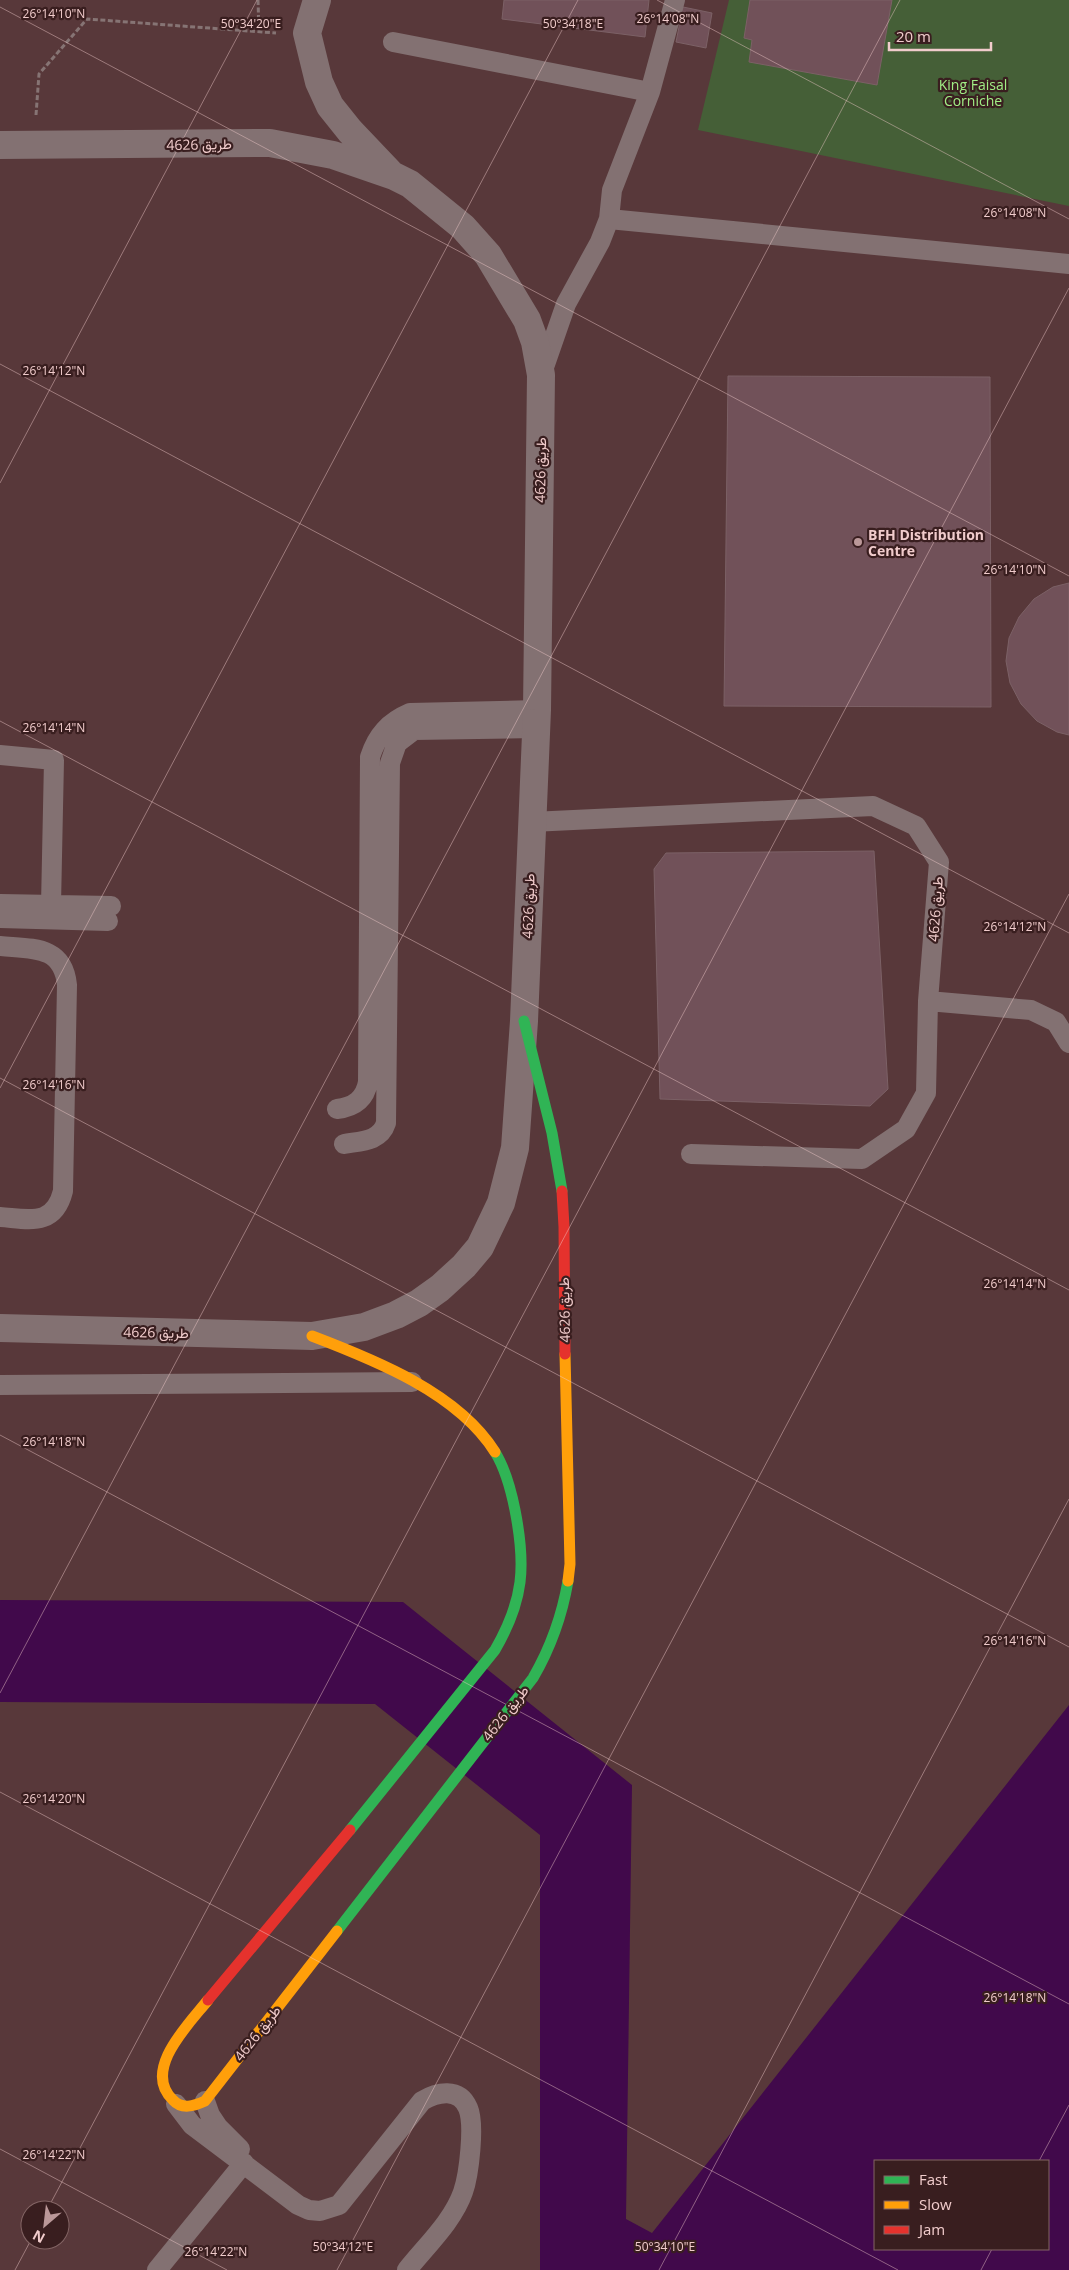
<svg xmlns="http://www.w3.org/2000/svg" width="1069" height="2270" font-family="'Open Sans',Vazirmatn,sans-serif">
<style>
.green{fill:#455f37}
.water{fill:#41094b;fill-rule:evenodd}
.building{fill:#715159;stroke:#7c6166}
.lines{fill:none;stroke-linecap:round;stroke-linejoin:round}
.path{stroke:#867474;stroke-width:3;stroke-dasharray:5 2.5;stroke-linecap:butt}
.lane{stroke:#837172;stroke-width:20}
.street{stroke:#837172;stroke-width:28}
.fast{stroke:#30b455;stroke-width:11}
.slow{stroke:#ff9f0a;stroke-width:11}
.jam{stroke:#e5322d;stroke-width:11}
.ticks{fill:none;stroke:#f1cccc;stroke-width:1;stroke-opacity:0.45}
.poi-dot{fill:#bb9899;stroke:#391e1f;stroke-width:2}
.labels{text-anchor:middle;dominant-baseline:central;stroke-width:4.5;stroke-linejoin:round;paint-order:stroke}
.park-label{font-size:14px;fill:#a0ed85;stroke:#391e1f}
.street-label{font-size:14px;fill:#f1cccc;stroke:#391e1f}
.poi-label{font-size:14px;font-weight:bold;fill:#f1cccc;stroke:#391e1f;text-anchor:start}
.ticks-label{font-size:12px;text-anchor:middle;fill:#f1cccc;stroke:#391e1f;stroke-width:4.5;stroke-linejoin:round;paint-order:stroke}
</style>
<rect width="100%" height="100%" fill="#58383a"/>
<path class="green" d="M729,0H1069V206L698,130Z"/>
<path class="water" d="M0,1600L403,1602L632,1785L626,2219L652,2233L1069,1705V2270H540V1835L375,1704L0,1702ZM875,2161H1048V2249H875Z"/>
<path class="building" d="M504,0H649L645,37L502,19Z
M750,0H892L877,85L749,62L752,40L744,38Z
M683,7L712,13L706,48L676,42Z
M728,376L990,377L991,707L724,706Z
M1069,583V735L1057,732L1037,721L1021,704L1010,683L1006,661L1009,638L1019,617L1034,599L1053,587Z
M874,851L888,1089L870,1106L660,1099L654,869L666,853Z"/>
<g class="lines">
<path class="path" d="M258,0L259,32
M36,115L39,74L87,19L276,33"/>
<path class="lane" d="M393,42L650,92L675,0
M609,219L1069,264
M542,373L566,304L600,242L609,219L612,190L650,92
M0,755L54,760L51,905
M531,822L873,806L916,826L939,862L928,1001L926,1093L906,1129L862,1159L691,1154
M0,904L111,906
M0,918L108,921
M0,946C32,949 63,945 67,985L63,1191C54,1227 29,1219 0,1217
M928,1001L1031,1010L1056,1022L1069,1043
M337,1109C354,1107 365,1099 368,1082L370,757C377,735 389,722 410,713L537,710
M344,1144C360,1141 380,1142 386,1123L390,763L397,743L414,730L536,728
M0,1385L412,1382
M205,2101L210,2115L218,2127L240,2149
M176,2104L192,2125L298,2205L309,2210L320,2211L339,2205L422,2101C437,2092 459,2087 468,2108C475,2124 469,2175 463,2192C453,2221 426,2246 407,2270
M157,2270L244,2163"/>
<path class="street" d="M317,0L307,33L319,82L330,106L350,131L389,172
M0,145L270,143L333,155L394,176L410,184L463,227L488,255L527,320L535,342L541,375L537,710L524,1021L515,1148L501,1203L480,1247L464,1266L440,1288L419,1303L396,1315L364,1327L312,1336L0,1328"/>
<path class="fast" d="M524,1021L552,1133L562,1191
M350,1830L495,1650C524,1600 526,1566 515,1510C511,1490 506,1470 495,1452
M337,1931L533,1678C551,1647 562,1616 568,1581"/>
<path class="slow" d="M312,1336C375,1360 458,1393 495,1452
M565,1354L570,1564L568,1581
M208,2000C190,2023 141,2070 173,2100C182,2110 194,2106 205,2101L337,1931"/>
<path class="jam" d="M562,1191L564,1227L565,1354
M208,2000L350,1830"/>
</g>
<path class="ticks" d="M657,0L1069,219M0,7L1069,576M0,364L1069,933M0,483L257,0M0,721L1069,1290M0,1078L1069,1647M0,1088L578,0M0,1435L1069,2004M0,1693L900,0M0,1792L898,2270M0,2149L227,2270M1039,2161L1069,2105M47,2210L1069,288M15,2270L31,2240M337,2270L1069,894M659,2270L1069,1499M981,2270L992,2249"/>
<circle class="poi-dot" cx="858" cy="542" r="5"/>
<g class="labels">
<g class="park-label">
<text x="973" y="84">King Faisal<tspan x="973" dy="16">Corniche</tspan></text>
</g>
<g class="street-label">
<text transform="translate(199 144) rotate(-1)">طريق 4626</text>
<text transform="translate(540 470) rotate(-89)">طريق 4626</text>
<text transform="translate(528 906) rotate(-88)">طريق 4626</text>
<text transform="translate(935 909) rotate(-86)">طريق 4626</text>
<text transform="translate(564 1310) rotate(-91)">طريق 4626</text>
<text transform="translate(156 1332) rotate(1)">طريق 4626</text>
<text transform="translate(505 1713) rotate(-52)">طريق 4626</text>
<text transform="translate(257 2033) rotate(-52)">طريق 4626</text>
</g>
<g class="poi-label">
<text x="868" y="534">BFH Distribution<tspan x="868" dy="16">Centre</tspan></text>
</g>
</g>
<g class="ticks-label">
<text x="54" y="18">26°14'10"N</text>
<text x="668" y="23">26°14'08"N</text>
<text x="251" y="28">50°34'20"E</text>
<text x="573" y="28">50°34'18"E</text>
<text x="1015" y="217">26°14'08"N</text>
<text x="54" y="375">26°14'12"N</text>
<text x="1015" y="574">26°14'10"N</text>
<text x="54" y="732">26°14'14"N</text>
<text x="1015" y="931">26°14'12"N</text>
<text x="54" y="1089">26°14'16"N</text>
<text x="1015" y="1288">26°14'14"N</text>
<text x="54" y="1446">26°14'18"N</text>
<text x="1015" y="1645">26°14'16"N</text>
<text x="54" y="1803">26°14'20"N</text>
<text x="1015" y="2002">26°14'18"N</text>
<text x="54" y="2159">26°14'22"N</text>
<text x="343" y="2251">50°34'12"E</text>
<text x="665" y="2251">50°34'10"E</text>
<text x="216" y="2256">26°14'22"N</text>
</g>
<rect x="874" y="2160" width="175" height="90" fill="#391e1f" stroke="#836464"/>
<rect x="884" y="2176" width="25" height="8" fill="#30b455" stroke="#836464"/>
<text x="919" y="2185" font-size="15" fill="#f1cccc">Fast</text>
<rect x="884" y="2201" width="25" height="8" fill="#ff9f0a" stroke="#836464"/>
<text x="919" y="2210" font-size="15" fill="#f1cccc">Slow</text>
<rect x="884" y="2226" width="25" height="8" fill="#e5322d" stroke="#836464"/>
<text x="919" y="2235" font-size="15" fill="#f1cccc">Jam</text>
<g transform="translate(45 2225) rotate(208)"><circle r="24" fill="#391e1f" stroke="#836464"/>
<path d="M0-4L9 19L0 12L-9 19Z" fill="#bb9899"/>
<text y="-8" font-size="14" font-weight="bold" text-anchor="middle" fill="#f1cccc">N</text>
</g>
<path d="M889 42v8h102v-8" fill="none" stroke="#f1cccc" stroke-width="2.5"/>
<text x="896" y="42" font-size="15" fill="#f1cccc" stroke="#391e1f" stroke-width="4" paint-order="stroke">20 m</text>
</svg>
